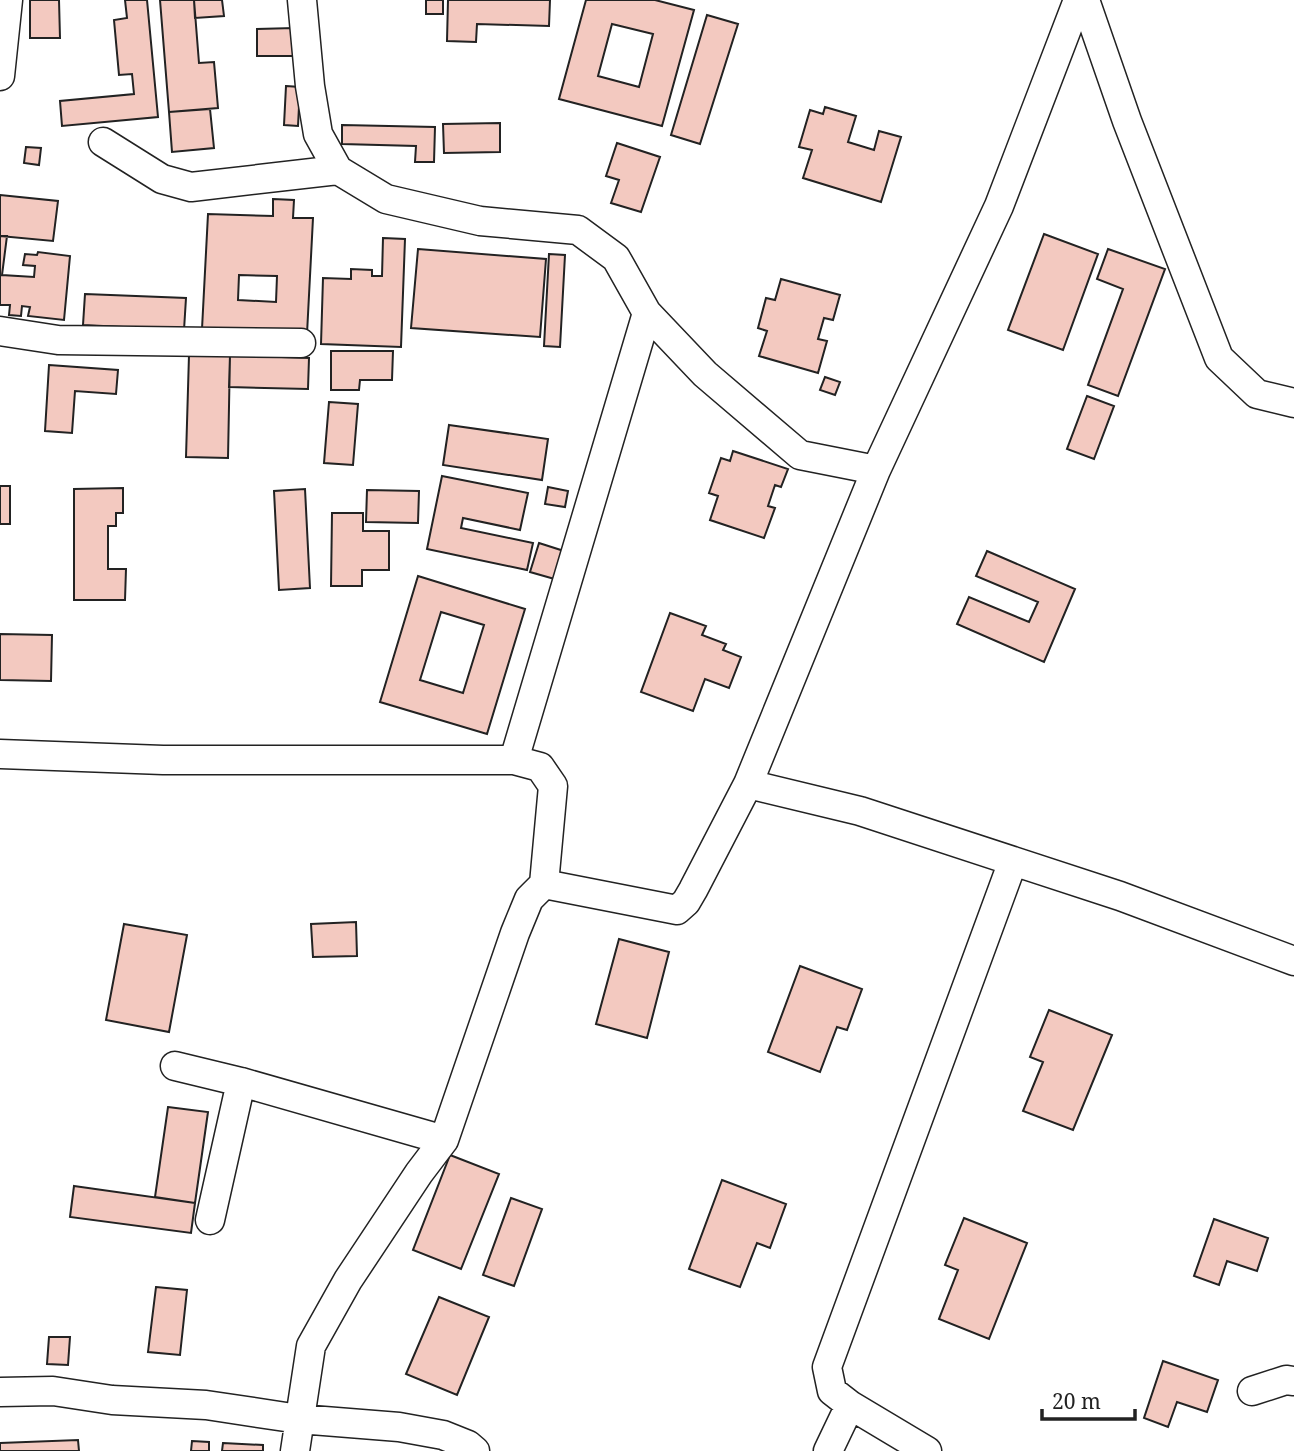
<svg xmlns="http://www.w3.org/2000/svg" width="1294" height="1451" font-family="'Noto Serif',serif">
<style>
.building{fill:#f3c9c0;stroke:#222;stroke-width:2;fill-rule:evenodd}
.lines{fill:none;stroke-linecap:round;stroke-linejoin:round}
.street-casing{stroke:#222;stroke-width:31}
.street{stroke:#fff;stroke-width:28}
</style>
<rect width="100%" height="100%" fill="#fff"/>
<path class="building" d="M30,0H59L60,38H30Z
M125,0H147L158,117L62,126L60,101L134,94L132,74L119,75L114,20L127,18Z
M160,0H194L199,63L214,62L218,108L169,112Z
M194,0H222L224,16L195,18Z
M426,0H443V14H426Z
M448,0H550L549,26L477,24L476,42L447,41Z
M586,0H655L694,10L662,126L559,99ZM612,24L653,34L639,87L598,76Z
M707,15L738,24L700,144L671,135Z
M294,28V56H257V29Z
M286,86L300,87L298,126L284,125Z
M825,107L856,116L848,142L874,150L879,131L901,137L881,202L803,178L812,150L799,147L810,110L823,114Z
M210,109L214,148L172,152L169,112Z
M500,123V152L444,153L443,124Z
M342,125L435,127L434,162H415L416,146L342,144Z
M617,143L660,157L641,212L611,203L619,180L606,176Z
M26,147L41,148L39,165L24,163Z
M0,195L58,201L53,241L0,236Z
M273,199L294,200L293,218H313L307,334L202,329L208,214L273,216ZM239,275L277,276L276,302L238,300Z
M1044,234L1098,254L1063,350L1008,330Z
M0,236H7L2,275L34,277L35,266L23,265L25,254L37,255L38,252L70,256L64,320L28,316L30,307L22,306L21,316L9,315L10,305H0Z
M383,238L405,239L401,347L321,344L323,278L351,279V269L372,270V276H382Z
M418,249L546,259L540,337L411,328Z
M1108,249L1165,269L1118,396L1088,385L1123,289L1097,279Z
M549,254L565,255L560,347L544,346Z
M781,279L840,295L833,320L824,318L818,339L827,341L818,373L759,356L767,331L758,328L766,298L775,300Z
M85,294L186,298L184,330L83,325Z
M331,351H393L392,380H360L359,390H331Z
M189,355H230L228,458L186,457Z
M230,355L309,358L308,389L229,387Z
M49,365L118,370L116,394L75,391L72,433L45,431Z
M825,377L840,382L835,395L820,390Z
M1087,396L1114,406L1094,459L1067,449Z
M329,402L358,404L353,465L324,463Z
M449,425L548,439L542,480L443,465Z
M733,451L788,469L781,487L775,485L768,506L775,508L764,538L710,520L718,496L709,493L721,458L730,461Z
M442,476L528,493L520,530L463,518L461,528L533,543L527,570L427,549Z
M0,486H10V524H0Z
M548,487L568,491L565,507L545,504Z
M123,488V513H116V526H108V569H126L125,600H74V489Z
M305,489L310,588L279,590L274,491Z
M367,490L419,491L418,523L366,522Z
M332,513H363V531H389V570H362V586H331Z
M539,543L567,552L558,580L530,572Z
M987,551L1075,589L1044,662L957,624L969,597L1029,622L1038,602L976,576Z
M418,576L525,609L487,734L380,702ZM441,612L484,625L463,693L420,680Z
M670,613L706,626L702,635L726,644L723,650L741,657L729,688L705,679L693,711L641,692Z
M0,634L52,635L51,681L0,680Z
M356,922L357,956L313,957L311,924Z
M124,924L187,935L169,1032L106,1020Z
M619,939L669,952L647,1038L596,1024Z
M800,966L862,989L847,1030L837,1027L820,1072L768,1052Z
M1049,1010L1112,1035L1073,1130L1023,1111L1043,1062L1030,1057Z
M168,1107L208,1112L195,1203L155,1197Z
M450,1155L499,1174L461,1269L413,1250Z
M722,1180L786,1204L770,1248L757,1243L740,1287L689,1269Z
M74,1186L195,1203L191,1233L70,1217Z
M511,1198L542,1209L514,1286L483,1275Z
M964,1218L1027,1243L989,1339L939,1319L958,1270L945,1265Z
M1214,1219L1268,1238L1257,1271L1227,1261L1219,1285L1194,1276Z
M156,1287L187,1290L180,1355L148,1352Z
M439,1297L489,1317L457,1395L406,1374Z
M49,1337H70L68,1365L47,1364Z
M1163,1361L1218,1380L1207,1412L1177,1402L1168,1427L1144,1418Z
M78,1440L79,1451H0V1443Z
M192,1441L209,1442V1451H191Z
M223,1443L263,1445V1451H222Z"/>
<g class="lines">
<defs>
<path id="street" d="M302,0L310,86L318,134L338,170L386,199L480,221L578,230L616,258L647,313L705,374L800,455L876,470
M1085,0L1127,121L1219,358L1257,394L1294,403
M0,76L8,0
M103,142L162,179L191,187L338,170
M0,331L58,340L301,343
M0,754L163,760H514L540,767L553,786L544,884
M514,760L647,313
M748,784L860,811L1120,896L1294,961
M175,1066L241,1082L444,1140
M210,1220L241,1082
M1252,1391L1286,1380L1294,1381
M0,1392L53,1391L112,1400L206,1405L299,1419L399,1427L443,1435L468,1445L475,1451
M295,1451L311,1346L348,1280L419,1173L444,1140L515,933L529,899L544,884L677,910L686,902L693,890L748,784L876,470L999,206L1078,0
M828,1451L850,1405
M927,1451L850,1405L832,1391L827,1367L1013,861"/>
</defs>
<use href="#street" class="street-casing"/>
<use href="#street" class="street"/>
</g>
<path d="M1042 1409v10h93v-10" fill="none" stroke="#222222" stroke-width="3.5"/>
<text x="1052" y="1409" font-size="21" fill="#222222" stroke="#ffffff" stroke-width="5" paint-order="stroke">20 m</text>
</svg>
